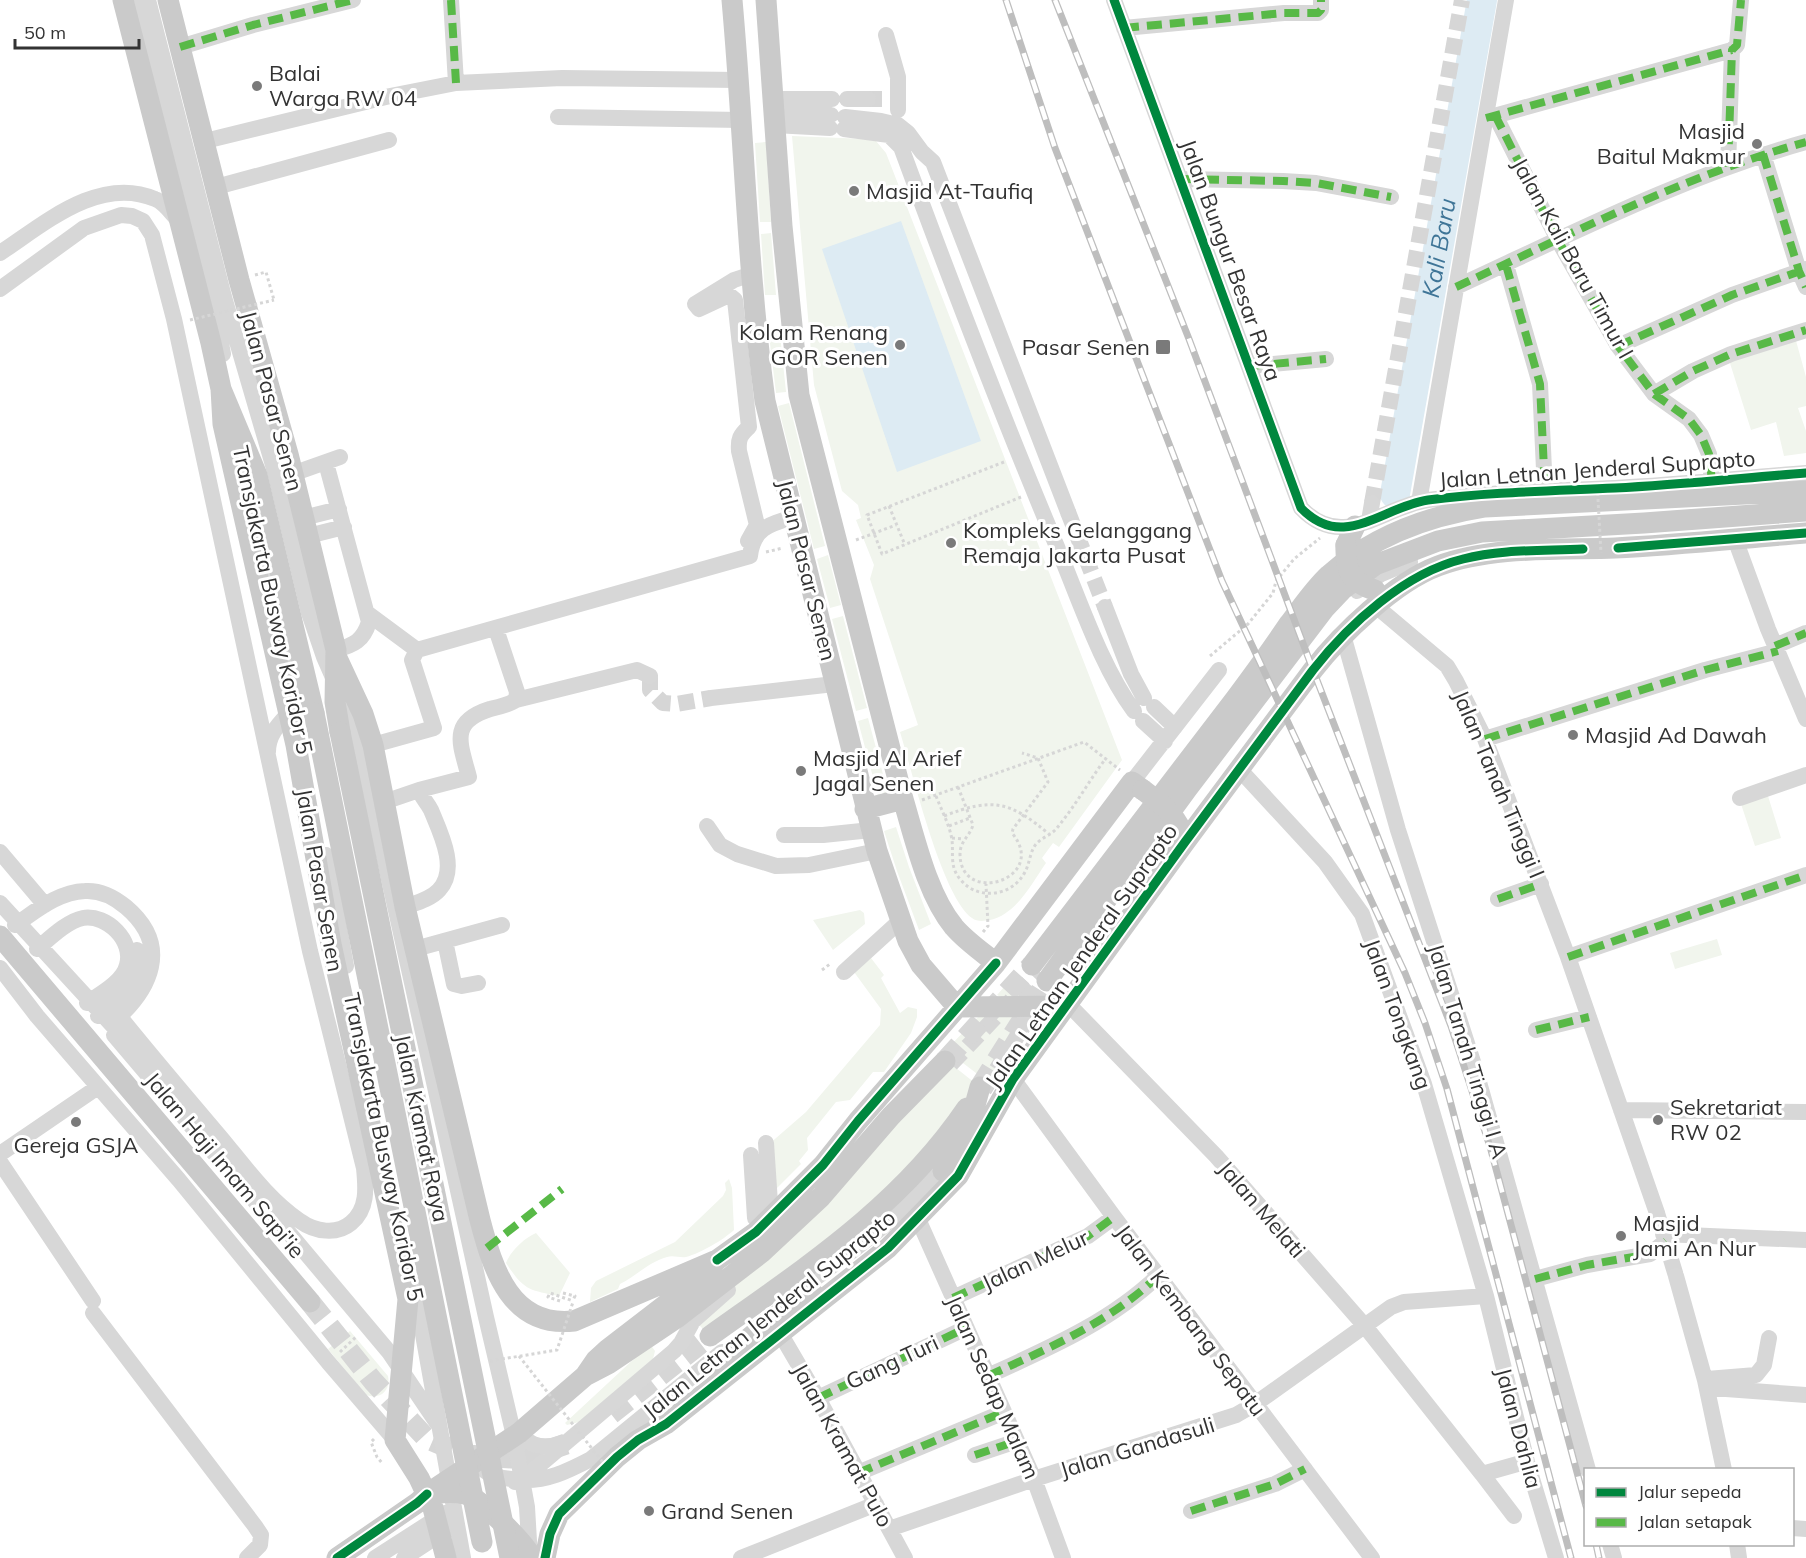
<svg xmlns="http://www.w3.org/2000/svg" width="1806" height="1558" font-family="Mulish,sans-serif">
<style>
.green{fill:#f1f5ed}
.water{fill:#ddebf3}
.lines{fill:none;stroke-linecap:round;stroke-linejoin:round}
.river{stroke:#ddebf3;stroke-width:30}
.minor-tunnel{stroke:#d6d6d6;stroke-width:16;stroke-dasharray:16 8;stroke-linecap:butt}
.major-tunnel{stroke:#d6d6d6;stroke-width:21;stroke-dasharray:21 10;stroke-linecap:butt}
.path{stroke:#d6d6d6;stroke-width:3;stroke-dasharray:3 3;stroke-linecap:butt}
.minor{stroke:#d7d7d7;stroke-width:16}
.major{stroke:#cacaca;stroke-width:21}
.rail-casing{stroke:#bebebe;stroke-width:7}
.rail{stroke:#fff;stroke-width:4.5;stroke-dasharray:14;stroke-linecap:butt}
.path-bridge{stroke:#d6d6d6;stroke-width:3;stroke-dasharray:3 3;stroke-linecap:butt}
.major-bridge{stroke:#cacaca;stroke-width:21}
.quiet{stroke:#58b947;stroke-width:8;stroke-dasharray:15 8;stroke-linecap:butt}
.cycleway-casing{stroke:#fff;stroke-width:13}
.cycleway{stroke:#00873e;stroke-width:9}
.poi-dot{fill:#7a7a7a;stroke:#fff;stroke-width:2}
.labels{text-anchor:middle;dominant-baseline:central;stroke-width:6;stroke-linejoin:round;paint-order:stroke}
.poi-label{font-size:22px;fill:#333;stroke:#fff;text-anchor:start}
.street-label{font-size:22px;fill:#333;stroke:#fff}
.water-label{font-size:24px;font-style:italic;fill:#3f7597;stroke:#fff}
</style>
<rect width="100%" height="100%" fill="#fff"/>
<path class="green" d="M792,136L867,139L876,141L886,153L1122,760L1059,847L1053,843L1042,858L1046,863C1032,883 1016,915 990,920C984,921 977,922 972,918C942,897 912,771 900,732L918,725L870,579L874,565L856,520L861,518L858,505L842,491L814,385Z
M766,142L771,222H760L755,143Z
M771,233L776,295H765L761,234Z
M780,334L786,392L776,393L769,335Z
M1795,337L1806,377V406L1798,408L1806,431V453L1784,456L1776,422L1751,430L1729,360Z
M789,403L825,546L814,549L778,406Z
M828,555L841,605L830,608L817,559Z
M843,616L867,708L856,711L832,619Z
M868,718L888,793L878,796L858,721Z
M1768,796L1781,838L1755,846L1741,804Z
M896,827L909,867L931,924L919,930L897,871L884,831Z
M860,910L864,913L865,924L833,950L813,920Z
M1717,939L1722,955L1675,969L1670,953Z
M871,958L884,975L881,978L900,1013L908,1007L917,1009V1017L911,1033L884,1072H873L850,1100L836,1102L807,1138L808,1150L799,1161L801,1164L773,1192L768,1145L806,1112L880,1025L881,1009L854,972Z
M1012,978L1036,995C1026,1001 1006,1001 997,995Z
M1021,1016L1037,1019L989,1083L946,1050L978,1017Z
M951,1064L980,1087L928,1157L710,1336L694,1320Z
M729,1179L732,1188L734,1230C723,1240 701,1253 686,1257C680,1258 673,1255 667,1257C649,1262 636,1276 620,1284L618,1289L590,1302L591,1288L596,1281L675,1242L723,1196L726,1190L725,1183Z
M536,1233L570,1273L559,1296C528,1290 524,1290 506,1263C510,1252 524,1238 536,1233Z
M350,1331L388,1376C391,1391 380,1400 366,1395L328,1349Z
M650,1344L655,1351L653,1359L579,1422L567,1425L565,1423Z"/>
<path class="water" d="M901,221L981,441L897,472L822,249Z"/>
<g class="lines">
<path class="river" id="s1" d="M1395,494L1482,0"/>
<path class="minor-tunnel" d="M868,99H882
M1372,503L1462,0
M1068,512L1105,607
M650,676V690L663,703L676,704L711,698
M951,1064L1039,971
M984,1090L1050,983
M1657,1213L1676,1276"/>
<path class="major-tunnel" d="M945,1061L1032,965
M980,1087L1047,981
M310,1302L373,1381L426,1438L465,1455L511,1458L541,1453L566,1444
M611,1414L710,1336"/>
<path class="path" d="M255,275L266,272L274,300
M1004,462L867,515L882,554L1021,497
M889,506L905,545
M856,540L896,525
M766,552L783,548
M1210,656L1248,624L1273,593L1276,581L1294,559L1320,538
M958,787L973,825C970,836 960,841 960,854C960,907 1050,879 1012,833L1013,829L1048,782L1038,758L1022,753
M936,796C941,809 948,822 951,835C955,850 948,865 960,879C977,901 1012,897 1025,872C1030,863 1030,850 1037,843C1043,837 1051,835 1056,829C1074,808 1089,781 1106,758
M922,800L1084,742L1120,770
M944,816C993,797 1010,801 1050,835
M949,826L970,818
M952,838L964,839
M983,932L988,926L986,884
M822,970L830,964
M563,1293L575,1296L573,1300
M560,1301L548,1297L550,1293L573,1301
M340,1352L357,1336
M374,1439L371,1442L377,1457L382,1463"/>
<path class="minor" d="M134,0L213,300L223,354
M148,0L224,297L275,472L309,613L324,657L356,730L486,1317L514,1436L527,1507L530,1558
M451,0L456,83
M1114,0L1301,508C1343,552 1382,507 1428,500C1490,492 1552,491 1615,488C1678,485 1742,478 1806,473
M1124,28L1284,13H1318L1321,10V0
M886,35L898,77V110
M180,47L253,25L353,0
M773,99H832
M847,99H868
M774,113L831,115
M1495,115L1558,240L1618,346L1654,394L1689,419L1701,435L1709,454L1712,481
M558,117L741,120
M845,117L881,121L898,125L908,133L922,152L933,162L1068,512
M1487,118L1732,50
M774,125L830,128
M844,129L889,135L901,147C950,280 1000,411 1055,542C1078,595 1100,665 1134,711
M205,141L390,96L456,83L562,78L739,80
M1763,154L1799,271L1806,287
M1728,167L1732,50L1737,45L1741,0
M1181,179L1283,181L1316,183L1391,197
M216,187L389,140
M0,253C44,224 99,175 155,199C164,202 172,214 179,221
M1506,265L1540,384L1545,491
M1456,287C1571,234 1684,176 1806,142
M0,289L84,228L121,215L132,216L143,221L152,235L174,319L310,951L364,1168C366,1188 368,1209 351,1223C337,1235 315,1232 300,1221C269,1200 246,1168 222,1139C188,1099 153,1058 120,1017
M1618,346L1732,295L1806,269
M1251,366L1326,359
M1654,394L1693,371L1731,354L1806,330
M326,463L369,622C363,641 354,645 336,650
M292,474L340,457
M1419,502L1506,0
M303,518L339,509
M1369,521L1372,503
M308,536L344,527
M1735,539L1768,629L1806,719
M748,541L757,525L739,451C738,439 740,435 749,427L735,300L729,295L699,309L695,304L734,280L752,274
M266,567L295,694
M1357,591L1381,574L1410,562
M1105,607L1131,674L1144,698
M1377,607L1447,666L1456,681L1485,739L1568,957L1657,1213
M367,613L417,650
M1343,635L1398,830L1475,1068L1588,1470
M1775,646L1806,633
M711,698L834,684
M516,700L637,670L650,676
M1154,707L1175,727
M1143,721L1165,741
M1485,739L1705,670L1778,651
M373,745L434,728L412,660L417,650L750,556C753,528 770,524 794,517
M268,752C268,735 278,725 289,713
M1240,770L1325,862L1362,914L1424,1084L1486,1296L1527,1462L1556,1558
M1132,782L1219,670
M419,790L469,777C460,743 449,722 490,709C499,707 509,705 516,700L517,692L496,629
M1740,798L1806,775
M384,802L419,790C422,798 427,802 431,810C440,832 459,869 439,890C431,899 416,903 405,907
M707,826L720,845L737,854L776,866L809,865L877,851
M784,835H823L871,830
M0,852L45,905
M326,855L346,966
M1498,899L1541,884
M0,903L125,1039
M15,925C36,911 58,892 85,891C101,890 114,897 126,907C172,946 151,990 112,1023
M445,941L454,984L462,986L478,983
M37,949C49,939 67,921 83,918C107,914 134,941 127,965C123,982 100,994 87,1003
M415,949L502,925
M1568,957L1806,875
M0,968L37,1016L179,1180L328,1362L395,1440
M844,972L900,921
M1066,1006L1075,1011L1216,1156L1364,1325L1482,1474L1521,1463
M98,1016C122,996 141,983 137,950
M1536,1030L1589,1017
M114,1035L260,1207
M1013,1079L1114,1217L1372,1558
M1621,1110L1806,1112
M766,1143L771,1218
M0,1154L98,1087
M751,1155L755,1218
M0,1162L93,1301
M258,1196L389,1352L437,1423
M918,1219L1034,1479L1063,1558
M1663,1234L1806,1240
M1676,1276L1705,1380L1724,1470
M1535,1279L1587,1265L1650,1254L1666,1241
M414,1284L463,1558
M796,1292C850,1253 907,1214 947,1159
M953,1298L1088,1236L1114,1217
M93,1313L255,1526L261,1535L260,1545L247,1558
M780,1333L818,1398L905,1558
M988,1376C1049,1348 1110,1322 1158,1276
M1707,1379L1756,1375L1764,1365L1769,1338
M1707,1389H1726L1806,1395
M818,1398L966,1328
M513,1425C525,1444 540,1451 562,1443
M975,1455L1017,1441
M484,1470C496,1479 506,1478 520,1480C546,1482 568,1471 591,1459L722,1352
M858,1473L1004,1412
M1482,1474L1514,1516
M515,1482L522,1480L674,1351L681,1343L693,1321L728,1290
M1191,1511L1275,1484L1305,1469
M1792,1528L1806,1529
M889,1529L1034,1479L1236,1415L1255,1404L1391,1307L1404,1302L1486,1296
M1610,1544L1614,1558
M1737,1544L1739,1558
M375,1558L445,1513
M404,1558L448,1529
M741,1558L876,1504"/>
<path class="major" d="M123,0L211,343L221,389L257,475L314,713
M168,0L239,280L288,454L336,650L335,702L340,732
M732,0C744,133 747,268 765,401L877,851L908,941L921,965L957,1007L1066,1006
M766,0L782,226L799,395L903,799C915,839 927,894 954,927C966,941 982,952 996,963
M221,389L223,424L296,745L331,944L408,1299L395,1440L419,1478L433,1508L446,1558
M1346,545L1355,526
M336,656L363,714L373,745L405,907L480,1220C493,1270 511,1328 574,1321L717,1260
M865,809L903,799
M0,936L310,1302
M1032,965C1100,876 1168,787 1236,698C1254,674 1272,649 1289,624C1302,607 1314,589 1329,575C1373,536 1428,516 1485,507L1806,491
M1047,981L1187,789L1325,608L1343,589L1375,565L1438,541L1482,532L1644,523L1806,511
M943,1171C963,1148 972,1117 980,1087
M710,1336C805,1268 900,1207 967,1108
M716,1366L768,1322L811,1290
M585,1376L596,1360L608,1349L686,1289L717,1260L756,1232L823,1165L858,1121L996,963L1132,782L1143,790
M428,1494C440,1493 452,1491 465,1494C480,1498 525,1543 532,1558
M337,1558L417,1503L427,1494L519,1433L585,1376L608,1364L678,1317L761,1253L821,1197L891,1116L945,1061
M545,1558L550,1534L559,1514L617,1457L638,1440L666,1424L888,1248L958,1176L1013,1079L1185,842L1313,670C1341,634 1395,582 1438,566C1491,546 1559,550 1615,548C1679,545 1742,538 1806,533"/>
<defs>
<path id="rail" d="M1006,0L1055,148L1222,581L1405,973L1425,1023L1447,1089L1571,1558
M1055,0L1189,339L1313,670L1451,1026L1491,1150L1586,1506
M1596,1544L1599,1558"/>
</defs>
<use href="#rail" class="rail-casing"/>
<use href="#rail" class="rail"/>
<path class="path-bridge" d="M190,320L274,300
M1597,481L1601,553
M519,1356L612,1474
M490,1361L557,1350L573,1302"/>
<path class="major-bridge" d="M1346,545C1345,570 1351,583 1375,590
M314,713L482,1542
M340,732L510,1558
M1143,790C1159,802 1174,813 1182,832"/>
<path class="quiet" d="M451,0L456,83
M1124,28L1284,13H1318L1321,10V0
M180,47L253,25L353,0
M1495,115L1558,240L1618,346L1654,394L1689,419L1701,435L1709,454L1712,481
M1486,118L1732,50
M1763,154L1799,271L1806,287
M1728,167L1732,50L1737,45L1741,0
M1181,179L1283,181L1316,183L1391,197
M1506,265L1540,384L1545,491
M1456,287C1571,234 1684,176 1806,142
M1618,346L1732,295L1806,269
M1251,366L1326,359
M1654,394L1693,371L1731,354L1806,330
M1775,646L1806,633
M1485,739L1705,670L1778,651
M1498,899L1541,884
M1568,957L1806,875
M1536,1030L1589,1017
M487,1248L562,1189
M1535,1279L1587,1265L1650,1254L1666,1241
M953,1298L1088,1236L1114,1217
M988,1376C1049,1348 1110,1322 1158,1276
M818,1398L966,1328
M975,1455L1017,1441
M858,1473L1004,1412
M1191,1511L1275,1484L1305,1469"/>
<defs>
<path id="cycleway" d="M1114,0L1301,508C1343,552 1382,507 1428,500C1490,492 1552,491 1615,488C1678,485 1742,478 1806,473
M1618,548L1806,533
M717,1260L756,1232L823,1165L858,1121L996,963
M337,1558L417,1503L427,1494
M545,1558L550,1534L559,1514L617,1457L638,1440L666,1424L888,1248L958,1176L1013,1079L1185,842L1313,670C1349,624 1405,573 1463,559C1501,549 1543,551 1583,549"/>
</defs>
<use href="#cycleway" class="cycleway-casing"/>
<use href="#cycleway" class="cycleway"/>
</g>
<g class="poi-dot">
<circle cx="257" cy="86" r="6"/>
<circle cx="1757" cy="144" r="6"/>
<circle cx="854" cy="191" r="6"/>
<circle cx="900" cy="345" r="6"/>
<rect x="1155" y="339" width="16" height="16" rx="3"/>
<circle cx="951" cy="543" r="6"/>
<circle cx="1573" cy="735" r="6"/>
<circle cx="801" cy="771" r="6"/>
<circle cx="1658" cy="1120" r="6"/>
<circle cx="76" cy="1122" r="6"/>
<circle cx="1621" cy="1236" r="6"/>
<circle cx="649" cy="1511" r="6"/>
</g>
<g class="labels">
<g class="poi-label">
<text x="269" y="73">Balai<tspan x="269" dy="25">Warga RW 04</tspan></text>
<text x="1745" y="131" text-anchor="end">Masjid<tspan x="1745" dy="25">Baitul Makmur</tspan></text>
<text x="866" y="191">Masjid At-Taufiq</text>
<text x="888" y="332" text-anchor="end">Kolam Renang<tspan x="888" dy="25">GOR Senen</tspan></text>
<text x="1150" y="347" text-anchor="end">Pasar Senen</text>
<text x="963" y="530">Kompleks Gelanggang<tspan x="963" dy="25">Remaja Jakarta Pusat</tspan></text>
<text x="1585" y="735">Masjid Ad Dawah</text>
<text x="813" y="758">Masjid Al Arief<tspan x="813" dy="25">Jagal Senen</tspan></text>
<text x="1670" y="1107">Sekretariat<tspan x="1670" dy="25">RW 02</tspan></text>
<text x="76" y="1145" text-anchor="middle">Gereja GSJA</text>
<text x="1633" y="1223">Masjid<tspan x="1633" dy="25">Jami An Nur</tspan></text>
<text x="661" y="1511">Grand Senen</text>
</g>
<g class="street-label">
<text transform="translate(1573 258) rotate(61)">Jalan Kali Baru Timur I</text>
<text transform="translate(1231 260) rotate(70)">Jalan Bungur Besar Raya</text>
<text transform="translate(272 401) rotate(75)">Jalan Pasar Senen</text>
<text transform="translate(1597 469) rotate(-4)">Jalan Letnan Jenderal Suprapto</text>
<text transform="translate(807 570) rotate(76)">Jalan Pasar Senen</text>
<text transform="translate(273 600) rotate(78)">Transjakarta Busway Koridor 5</text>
<text transform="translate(1499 784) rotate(67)">Jalan Tanah Tinggi I</text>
<text transform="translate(320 880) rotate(80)">Jalan Pasar Senen</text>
<text transform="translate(1081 956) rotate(-55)">Jalan Letnan Jenderal Suprapto</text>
<text transform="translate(1398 1014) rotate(70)">Jalan Tongkang</text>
<text transform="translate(1468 1051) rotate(73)">Jalan Tanah Tinggi I A</text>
<text transform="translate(422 1128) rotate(78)">Jalan Kramat Raya</text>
<text transform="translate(384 1147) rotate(78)">Transjakarta Busway Koridor 5</text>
<text transform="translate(225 1165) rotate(50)">Jalan Haji Imam Sapi'ie</text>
<text transform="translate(1262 1209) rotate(49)">Jalan Melati</text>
<text transform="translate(1035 1260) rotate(-25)">Jalan Melur</text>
<text transform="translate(769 1314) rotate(-39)">Jalan Letnan Jenderal Suprapto</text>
<text transform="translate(1191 1320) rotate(53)">Jalan Kembang Sepatu</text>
<text transform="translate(892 1362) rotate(-25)">Gang Turi</text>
<text transform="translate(993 1387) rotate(66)">Jalan Sedap Malam</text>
<text transform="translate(1519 1428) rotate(75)">Jalan Dahlia</text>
<text transform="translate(843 1445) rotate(61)">Jalan Kramat Pulo</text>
<text transform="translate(1137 1447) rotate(-17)">Jalan Gandasuli</text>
</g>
<g class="water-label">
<text stroke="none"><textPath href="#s1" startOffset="250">Kali Baru</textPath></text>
</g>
</g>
<rect x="1584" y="1468" width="210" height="78" fill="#ffffff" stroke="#adadad" stroke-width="1.5"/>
<rect x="1596" y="1488" width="30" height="9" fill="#00873e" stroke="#adadad" stroke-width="1.5"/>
<text x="1638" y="1498" font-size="18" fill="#333333">Jalur sepeda</text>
<rect x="1596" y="1518" width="30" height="9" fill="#58b947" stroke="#adadad" stroke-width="1.5"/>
<text x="1638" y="1528" font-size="18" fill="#333333">Jalan setapak</text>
<path d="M15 39v9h124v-9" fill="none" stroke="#333333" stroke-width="3"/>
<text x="24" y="39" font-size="18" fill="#333333" stroke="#ffffff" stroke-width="4.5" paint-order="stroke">50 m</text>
</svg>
